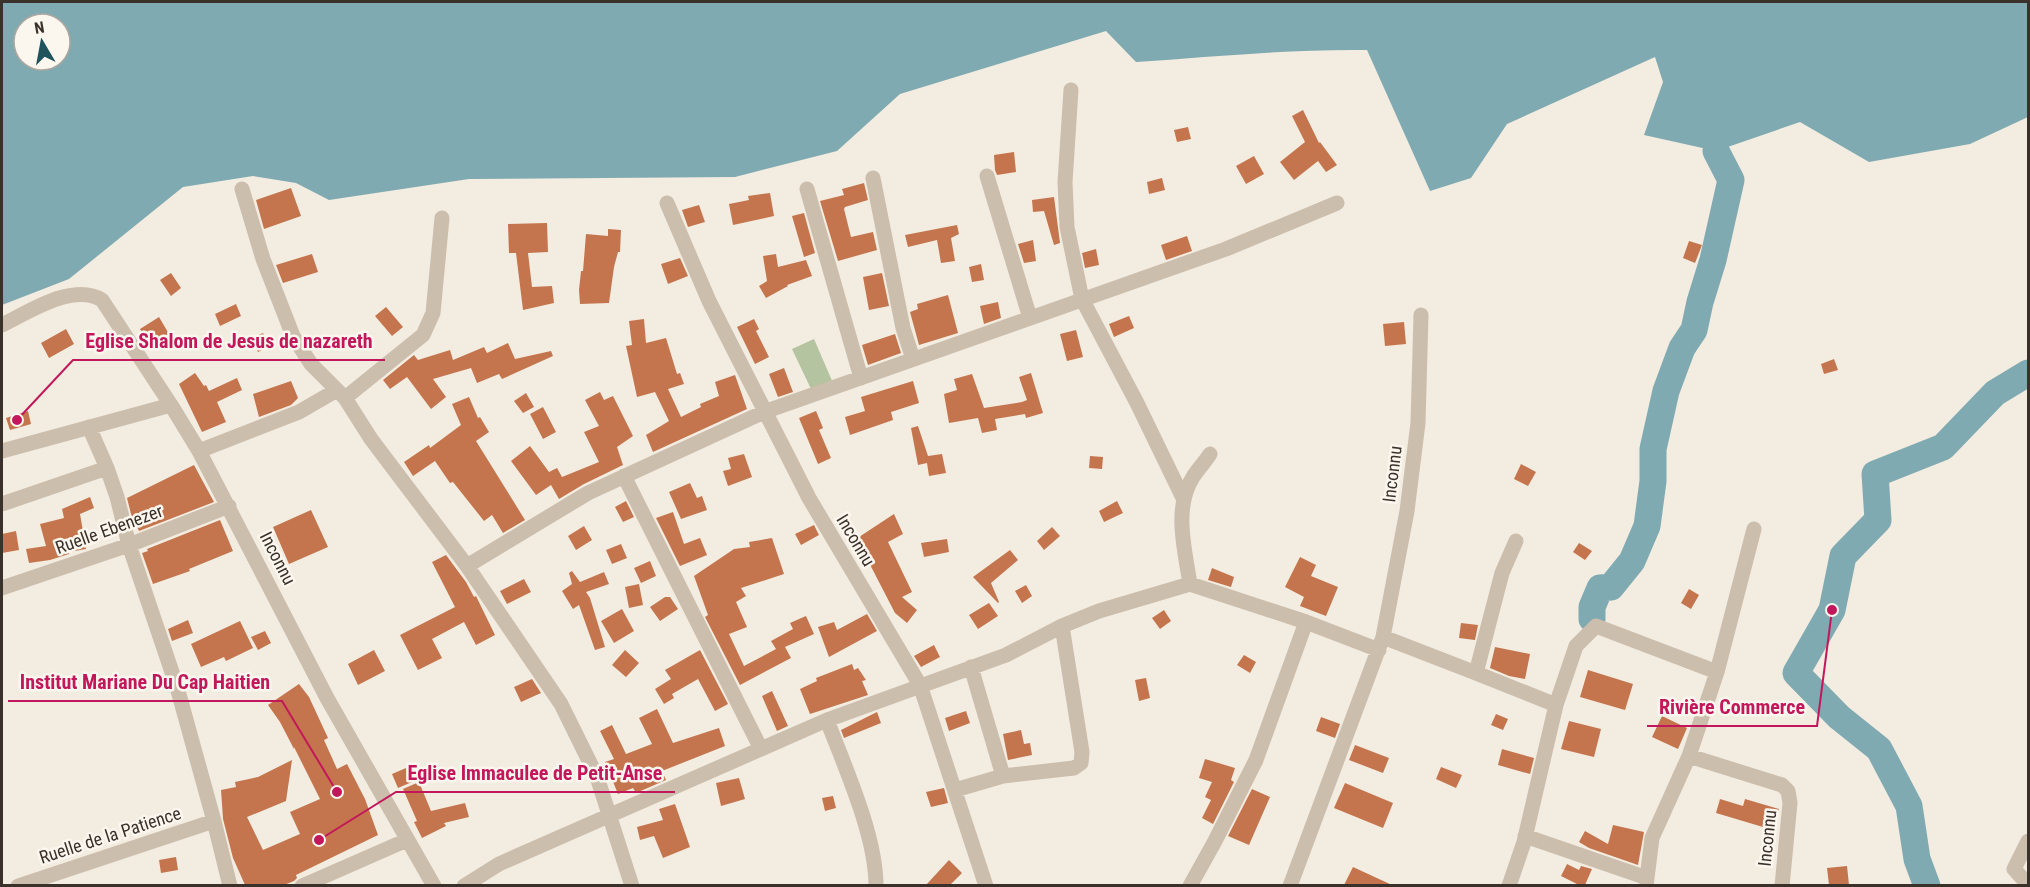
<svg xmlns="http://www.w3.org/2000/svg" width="2030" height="887" font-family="'Roboto Condensed',sans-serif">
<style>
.green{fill:#b4c3a0}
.water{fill:#80aab1;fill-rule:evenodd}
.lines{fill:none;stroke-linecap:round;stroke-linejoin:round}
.river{stroke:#80aab1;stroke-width:27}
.building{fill:#c5754d}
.minor{stroke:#ccbeac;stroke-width:15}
.labels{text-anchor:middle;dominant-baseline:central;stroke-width:5;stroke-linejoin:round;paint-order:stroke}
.street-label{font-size:18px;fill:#3a312b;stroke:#fbf6ee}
.leader{fill:none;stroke:#c2185b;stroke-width:2}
.callout-dot{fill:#c2185b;stroke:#fbf6ee;stroke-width:2}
.callout-label{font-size:20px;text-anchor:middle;font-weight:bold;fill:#c2185b;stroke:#fbf6ee;stroke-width:5;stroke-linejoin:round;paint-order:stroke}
</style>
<rect width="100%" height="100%" fill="#f3ece1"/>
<path class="green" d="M814,339L833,383L812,391L792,349Z"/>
<path class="water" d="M2,2H2028V117L1970,144L1869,162L1800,122L1716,151L1644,135L1663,82L1655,57L1507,124L1471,178L1430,191L1367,50C1290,49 1213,57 1136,62L1106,31L900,94L837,151L735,177L469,179L329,200L296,183L253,176L183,187L69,279L2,305ZM24,24H60V60H24Z"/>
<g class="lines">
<path class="river" d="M1592,619V607L1600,588L1611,587L1632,561L1647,526L1653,481V449L1666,391L1682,348L1694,330L1700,302L1713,260L1731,180L1716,151
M1927,886L1917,859L1909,806L1879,749L1839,717L1796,673L1832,610L1843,556L1878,520L1875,474L1943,447L1995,393L2028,373"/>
</g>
<path class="building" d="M1303,110L1319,143L1320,142L1337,165L1326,172L1318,161L1294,180L1280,162L1305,142L1292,116Z
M1188,127L1191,139L1177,142L1174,130Z
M1014,152L1016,172L997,175L995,170L994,155Z
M1254,156L1264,174L1246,184L1236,166Z
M1162,178L1165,190L1149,194L1147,182Z
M864,183L868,200L845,207L844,209L851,237L873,232L877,250L838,261L820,201L844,195L842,189Z
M291,188L301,216L264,229L256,200Z
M770,193L774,216L733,225L729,204L749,200L748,196Z
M1054,197L1060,243L1054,245L1044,211L1033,212L1032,200Z
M699,205L705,222L688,227L682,210Z
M804,213L815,253L804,257L792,216Z
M547,223L548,252L528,253L532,287L552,286L554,303L523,310L516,253H509L508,224Z
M957,225L959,234L951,238L955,261L941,263L937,240L908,247L905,235Z
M608,229L621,230L620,252H618L614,267L609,303L580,304L579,290L581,271H583L586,234L608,236Z
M1187,236L1192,251L1166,260L1161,245Z
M1033,240L1036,261L1024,263L1018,244Z
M1689,241L1702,245L1695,263L1683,258Z
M1096,249L1099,265L1085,268L1082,253Z
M312,254L318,272L283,283L276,265Z
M776,254L778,267L806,260L812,276L787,285L788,286L766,298L759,286L767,281L763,256Z
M680,258L688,276L668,284L661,264Z
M981,264L984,280L972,282L969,267Z
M171,273L181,288L171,296L160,280Z
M882,273L889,306L869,310L863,277Z
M948,295L958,333L919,345L910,312L918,309L917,304Z
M998,302L1001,318L984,324L980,306Z
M236,304L241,316L220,326L215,314Z
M386,307L403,327L392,336L375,316Z
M1129,316L1134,328L1114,337L1109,324Z
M159,317L169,334L150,346L140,329Z
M644,319L646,343L666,338L677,374L680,373L684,384L668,389L681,417L701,407L700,404L719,396L715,382L735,375L747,409L653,452L646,435L669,421L655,392L637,397L626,346L632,345L629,321Z
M754,319L759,329L756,331L769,357L755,364L737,327Z
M1404,322L1406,344L1385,346L1383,324Z
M66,329L74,344L49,358L41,343Z
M1076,330L1083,357L1067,361L1060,334Z
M263,333L270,346L258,352L252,338Z
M895,334L901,353L868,365L862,345Z
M508,343L515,359L551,351L553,356L502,379L499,374L477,383L471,368L433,379L446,397L431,409L407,377L390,389L383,380L414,355L418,360L450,350L453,360L484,347L487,353Z
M1834,359L1838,370L1824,374L1821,364Z
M784,368L793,392L778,397L769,374Z
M195,373L204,386L206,385L209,391L237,378L242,390L217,402L226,422L202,432L179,384Z
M1031,373L1043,413L1026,418L1025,414L995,419L997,430L982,433L978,418L949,423L944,394L957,390L954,379L972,374L984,408L1022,402L1027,400L1019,377Z
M291,381L298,398L291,405L259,417L253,394Z
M913,381L919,403L891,412L893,420L850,435L845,417L865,411L861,397Z
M600,392L604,400L613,396L633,436L617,447L623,465L584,484L559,499L551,485L536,495L511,461L530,446L549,472L557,468L562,477L599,462L584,432L599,426L585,400Z
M526,393L534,407L523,413L514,401Z
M469,397L478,418L480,417L489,432L476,441L525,520L503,533L492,515L484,521L453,482L450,483L435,461L413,476L404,462L429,445L430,448L461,425L452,404Z
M543,407L556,432L543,439L530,414Z
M28,411L31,424L10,430L6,418Z
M816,411L823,428L819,430L831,458L818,464L799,418Z
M918,426L928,456L942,454L946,473L929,476L927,463L918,465L911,428Z
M744,454L752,477L728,486L723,471L731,469L728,458Z
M1090,456L1103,457L1102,469L1089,468Z
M1521,464L1536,472L1528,486L1514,479Z
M194,465L214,502L139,531L131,514L127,498Z
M690,483L697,498L702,496L707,510L681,519L669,492Z
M90,497L94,508L80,514L86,549L69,552V554L50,560L29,563L26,549L46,546L40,524L64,518L62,509Z
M626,501L634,517L623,522L615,507Z
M1117,501L1123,513L1104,522L1099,511Z
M311,510L328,547L289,564L273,527Z
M673,512L684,544L700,538L707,555L680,566L656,518Z
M894,514L903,534L888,542L912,592L902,597L917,610L907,623L895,613L863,551L865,550L859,537Z
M220,520L233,551L189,569L190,571L153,584L142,553L148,551L147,549Z
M814,525L819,535L801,545L795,534Z
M584,526L592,540L576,550L568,536Z
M1052,527L1060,536L1044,550L1037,541Z
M16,531L19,550L2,553V534Z
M772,538L784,574L741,588L746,596L736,602L747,627L729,634L744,666L776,649L771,641L793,629L790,623L806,616L814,634L785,647L791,658L740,685L705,617L708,615L694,576L734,549L750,547L749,542Z
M947,539L949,552L924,557L921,543Z
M1579,543L1592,551L1585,560L1573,552Z
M621,544L627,558L612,564L606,550Z
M1010,550L1018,560L991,583L999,602L998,603L973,577Z
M446,555L466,582L474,597L476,596L495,635L476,645L464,622L432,639L442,658L418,670L400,635L455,607L432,562Z
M1300,557L1316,565L1311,576L1338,587L1326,616L1300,606L1304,597L1285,587Z
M650,561L656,576L641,583L634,568Z
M1212,568L1234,577L1231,587L1208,580Z
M572,571L580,582L604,572L609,584L586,592L590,598L605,647L595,650L579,605L573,609L562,591L572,584L569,573Z
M524,579L531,592L507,604L500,591Z
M639,584L643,605L629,608L625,587Z
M1026,585L1032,596L1022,603L1015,591Z
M1689,589L1699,595L1691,609L1681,603Z
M665,597H670L678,609L660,621L650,607Z
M989,603L998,616L978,629L969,615Z
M622,609L634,631L614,643L601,621Z
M1164,610L1171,621L1160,629L1152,618Z
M867,614L877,631L829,657L818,627L834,622L837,630Z
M188,620L193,633L172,641L168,629Z
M240,621L253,648L226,661L224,657L201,667L191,644Z
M1461,623L1478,625L1475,640L1459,638Z
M265,631L271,643L258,650L251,637Z
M934,645L940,657L921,667L914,656Z
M1495,647L1530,654L1525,679L1509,676L1490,668Z
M374,650L385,671L358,685L348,664Z
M625,650L639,663L626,677L612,665Z
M700,650L728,704L715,711L698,679L672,694L674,698L664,704L655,689L671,679L665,670Z
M1244,655L1256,662L1250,673L1237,665Z
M852,664L854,670L858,668L866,680L862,681L868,695L810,714L800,689L817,681L816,678Z
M1588,670L1633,684L1625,710L1580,697Z
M1146,678L1150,698L1139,701L1135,680Z
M532,679L541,693L521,702L514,687Z
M299,684L309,697L328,738L324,740L337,769L347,764L365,799L378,835L296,875L297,878L294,881L284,885H245L233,858L223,819L221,790L236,787L235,782L258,777L292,760L286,801L247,817L263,850L300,834L290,812L320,799L294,747V749L280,722L268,705Z
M772,691L788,726L777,731L762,696Z
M657,709L673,743L719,728L725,746L662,771L666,780L636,793L633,788L618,794L605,762L614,759L600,731L612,725L626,754L652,744L639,718Z
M966,711L970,723L949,731L945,718Z
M877,712L881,723L844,738L841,730Z
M1496,714L1508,719L1503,730L1491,725Z
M1662,716L1687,728L1678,749L1652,737Z
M1321,717L1340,724L1335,738L1316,731Z
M1569,721L1601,729L1594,757L1561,749Z
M1021,730L1024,744L1030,743L1032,755L1008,760L1003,734Z
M1355,745L1389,758L1383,773L1349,760Z
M1502,749L1534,758L1530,774L1498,765Z
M1205,759L1235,768L1231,780L1234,782L1213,824L1202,818L1211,800L1205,797L1212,782L1199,778Z
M1441,767L1462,775L1456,788L1436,779Z
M406,768L412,782L398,788L392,774Z
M739,778L745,799L721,806L716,783Z
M419,782L431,811L465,803L469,817L444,823L446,826L422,838L414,822L417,821L403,789Z
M1345,783L1393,803L1383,828L1334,808Z
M944,788L948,803L931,807L926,792Z
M1252,789L1270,797L1249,845L1228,836Z
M833,796L836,808L825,811L822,798Z
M1720,799L1743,806L1745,799L1779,809L1773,830L1716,813Z
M675,804L690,847L663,858L654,836L640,840L637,827L663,820L659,809Z
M1613,825L1644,832L1638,865L1589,848L1579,842L1585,831L1608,844Z
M176,857L178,870L161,873L159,860Z
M949,860L962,873L950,885H926Z
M1567,864L1579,870L1581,866L1592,869L1585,885H1579L1561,876Z
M1847,866L1849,885H1829L1827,868Z
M1353,867L1392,885H1344Z"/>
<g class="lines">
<path class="minor" d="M1071,90L1065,182L1067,227L1082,299L1137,403L1184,500
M987,176L1030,318
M873,178L903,328L913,359
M242,189L263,259L293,336L311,364L345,398L371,439L467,566L561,704L597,777L632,886
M807,189L861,378
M667,203L709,301L809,498L920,685L986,886
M2,325C29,312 73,282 102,300L171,405L199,451L327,698L434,886
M345,398L423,335L433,313L442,218
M2,451L171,405
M199,451L299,412L337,390
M107,468L117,497L129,545L177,687L214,821L230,886
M624,476L761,749
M2,504L107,468L89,427
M1516,541L1502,573L1476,673L1556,705
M467,566L588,493L764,412L1226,249L1337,203
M1190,584L1306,622L1379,650
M2,588L129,545L229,506
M1383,637L1476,673
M827,720C845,768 876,835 876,886
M1689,756L1782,785L1788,791L1790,803L1782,886
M1003,776L1074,768L1081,763L1082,752L1062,626
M955,790L1003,776L971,667
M1525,836L1647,878
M2028,841L2014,869L2023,879L2028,881
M18,886L214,821
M302,886L407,840
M464,886L499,864L827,720L1006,655L1062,626L1099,611L1190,584C1185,550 1173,508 1193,477C1198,469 1205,462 1210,454
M1190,886L1215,841L1256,760L1306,622
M1290,886L1383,637L1407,511L1418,423L1421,315
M1509,886L1524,842L1556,705L1576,646L1596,626L1717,672
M1646,886L1652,838L1689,756L1717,672L1754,529"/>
</g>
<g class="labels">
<g class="street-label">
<text transform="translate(1392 474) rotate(-83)">Inconnu</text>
<text transform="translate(109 529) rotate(-20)">Ruelle Ebenezer</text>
<text transform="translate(856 540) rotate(59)">Inconnu</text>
<text transform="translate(278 558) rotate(63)">Inconnu</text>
<text transform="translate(110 835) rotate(-18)">Ruelle de la Patience</text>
<text transform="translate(1767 838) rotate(-84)">Inconnu</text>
</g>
</g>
<path class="leader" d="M17 420L73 360H385M337 792L282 701H8M1832 610L1817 726H1647M319 840L396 792H675"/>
<g class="callout-dot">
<circle cx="17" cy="420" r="6"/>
<circle cx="337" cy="792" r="6"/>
<circle cx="1832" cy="610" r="6"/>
<circle cx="319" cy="840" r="6"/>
</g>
<g class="callout-label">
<text x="229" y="348">Eglise Shalom de Jesus de nazareth</text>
<text x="145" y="689">Institut Mariane Du Cap Haitien</text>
<text x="1732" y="714">Rivière Commerce</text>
<text x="535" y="780">Eglise Immaculee de Petit-Anse</text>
</g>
<rect width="2030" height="887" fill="none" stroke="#3a312b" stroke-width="6"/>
<g transform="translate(42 42) rotate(350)"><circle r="28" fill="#fbf6ee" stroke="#aea7a0" stroke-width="1.5"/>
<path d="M0-4.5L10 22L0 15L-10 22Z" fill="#20535c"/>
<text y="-9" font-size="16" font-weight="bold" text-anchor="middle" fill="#3a312b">N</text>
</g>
</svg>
